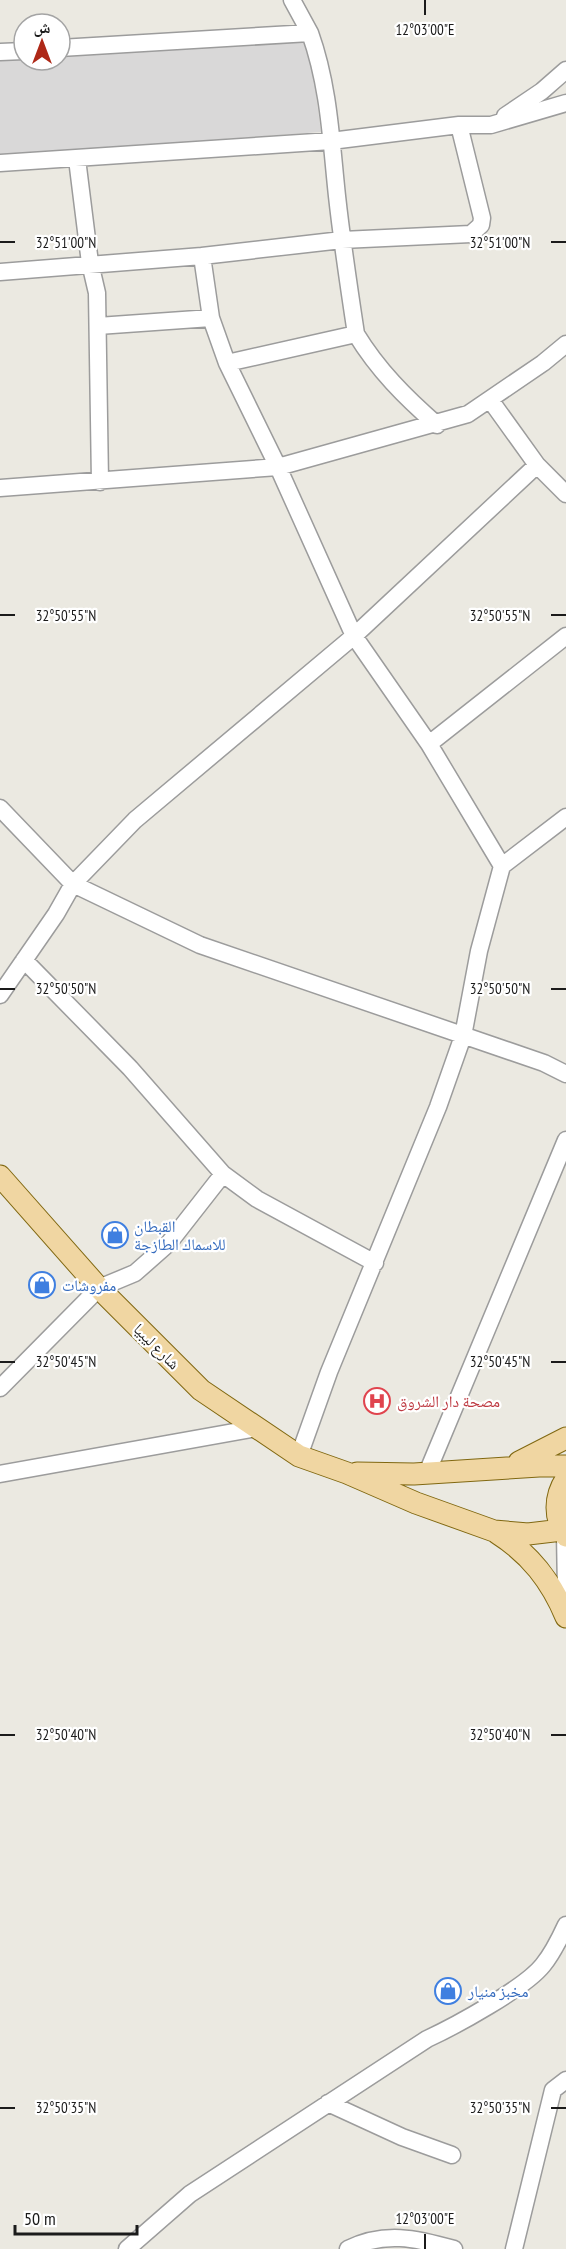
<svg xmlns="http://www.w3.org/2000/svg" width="566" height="2249" font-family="'PT Sans Narrow','Noto Naskh Arabic',sans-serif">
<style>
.residential{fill:#d9d8d8}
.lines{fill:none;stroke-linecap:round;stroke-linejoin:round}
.minor-casing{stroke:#9c9c9c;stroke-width:19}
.major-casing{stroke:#806811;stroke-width:23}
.minor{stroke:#fff;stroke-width:16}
.major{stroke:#f0d6a2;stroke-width:21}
.ticks{fill:none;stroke:#1b1b1b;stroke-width:2}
.labels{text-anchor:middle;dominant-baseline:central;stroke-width:4.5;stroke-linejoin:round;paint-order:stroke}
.shop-label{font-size:16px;fill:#366cbe;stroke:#fff;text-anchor:start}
.street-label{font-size:16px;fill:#1b1b1b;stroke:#fff}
.health-label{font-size:16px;fill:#be3a42;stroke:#fff;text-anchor:start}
.ticks-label{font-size:15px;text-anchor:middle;fill:#1b1b1b;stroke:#fff;stroke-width:4.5;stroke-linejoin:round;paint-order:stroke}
</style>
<rect width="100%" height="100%" fill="#ebe9e1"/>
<path class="residential" d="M305,40L314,79L321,132L0,155V59L60,60V55Z"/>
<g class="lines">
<defs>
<path id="minor" d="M292,0L310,33
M60,48L310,33C329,86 331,140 337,196C342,242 349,288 356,334L227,363
M0,52L24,51
M505,116L542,91L566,70
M77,159L90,263L97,293L100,482
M0,163L331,141L459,125H491L566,103
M202,256L342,240L471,234L481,225L482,218L459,125
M0,272L202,256L211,318L227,363L278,467L354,636L429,744L502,866
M98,326L211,318
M356,334C378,370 405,397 437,425
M491,401L537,465L566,494
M0,488L278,467L468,414L543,363L566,344
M429,744L566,636
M0,808L73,884L200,945L544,1063L566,1074
M24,960L130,1068L223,1174L257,1199L375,1263
M0,995L56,914L73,884L135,820L354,636L537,465
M0,1388L99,1288L135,1273L169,1243L223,1174
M299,1456L329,1372L438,1107L463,1036L479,951L502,866L566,817
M427,1473L566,1140
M0,1474L256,1428
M565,1534L566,1590
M328,2103L402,2137L452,2155
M127,2249L190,2194L427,2039C455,2026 525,1988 543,1965C552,1954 560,1938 566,1925
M348,2249C384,2231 416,2238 454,2249
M514,2249L553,2090L566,2080"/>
<path id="major" d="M0,1176L99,1288L201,1390L299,1456L347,1473L416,1503L494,1531L528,1534L562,1530
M519,1462L566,1438
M357,1473L414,1474L539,1466H566
M566,1479C554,1497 554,1518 566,1536
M497,1533C530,1554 551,1581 566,1617"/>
</defs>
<use href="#minor" class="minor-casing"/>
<use href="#major" class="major-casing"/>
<use href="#minor" class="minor"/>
<use href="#major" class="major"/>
</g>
<path class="ticks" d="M425,0V15M0,242H15M551,242H566M0,615H15M551,615H566M0,989H15M551,989H566M0,1362H15M551,1362H566M0,1735H15M551,1735H566M0,2108H15M551,2108H566M425,2234V2249"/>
<defs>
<symbol id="shop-ring" viewBox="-11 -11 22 22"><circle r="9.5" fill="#fff" stroke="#3f7fe0" stroke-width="1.5"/><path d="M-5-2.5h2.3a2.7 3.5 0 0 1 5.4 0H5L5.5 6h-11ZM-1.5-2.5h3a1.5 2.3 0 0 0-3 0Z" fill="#3f7fe0"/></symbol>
<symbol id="hospital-ring" viewBox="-11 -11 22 22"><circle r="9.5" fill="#fff" stroke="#e0444e" stroke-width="1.5"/><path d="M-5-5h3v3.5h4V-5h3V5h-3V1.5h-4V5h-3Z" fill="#e0444e"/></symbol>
</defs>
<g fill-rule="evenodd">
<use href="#shop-ring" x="100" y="1220" width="30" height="30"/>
<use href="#shop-ring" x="27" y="1270" width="30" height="30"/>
<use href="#hospital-ring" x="362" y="1386" width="30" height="30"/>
<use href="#shop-ring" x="433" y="1976" width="30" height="30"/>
</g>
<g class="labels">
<g class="shop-label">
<text x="134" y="1226">القبطان<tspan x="134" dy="18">للاسماك الطازجة</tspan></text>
<text x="62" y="1285">مفروشات</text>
<text x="468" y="1991">مخبز منيار</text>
</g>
<g class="street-label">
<text transform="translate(157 1346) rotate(45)">شارع ليبيا</text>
</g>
<g class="health-label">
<text x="397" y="1401">مصحة دار الشروق</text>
</g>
</g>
<g class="ticks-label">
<text x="425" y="35">12°03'00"E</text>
<text x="66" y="248">32°51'00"N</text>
<text x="500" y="248">32°51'00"N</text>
<text x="66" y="621">32°50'55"N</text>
<text x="500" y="621">32°50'55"N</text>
<text x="66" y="994">32°50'50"N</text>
<text x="500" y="994">32°50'50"N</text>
<text x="66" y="1367">32°50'45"N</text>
<text x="500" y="1367">32°50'45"N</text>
<text x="66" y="1740">32°50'40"N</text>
<text x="500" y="1740">32°50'40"N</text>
<text x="66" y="2113">32°50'35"N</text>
<text x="500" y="2113">32°50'35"N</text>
<text x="425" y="2224">12°03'00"E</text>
</g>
<g transform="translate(42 42)"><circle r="28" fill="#ffffff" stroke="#a4a4a4" stroke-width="1.5"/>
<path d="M0-4.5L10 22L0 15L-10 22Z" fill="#ae2817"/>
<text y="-9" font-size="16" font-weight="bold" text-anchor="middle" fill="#1b1b1b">ش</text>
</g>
<path d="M15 2225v9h122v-9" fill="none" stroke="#1b1b1b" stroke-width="3"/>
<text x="24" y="2225" font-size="18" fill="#1b1b1b" stroke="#ffffff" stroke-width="4.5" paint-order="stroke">50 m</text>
</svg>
